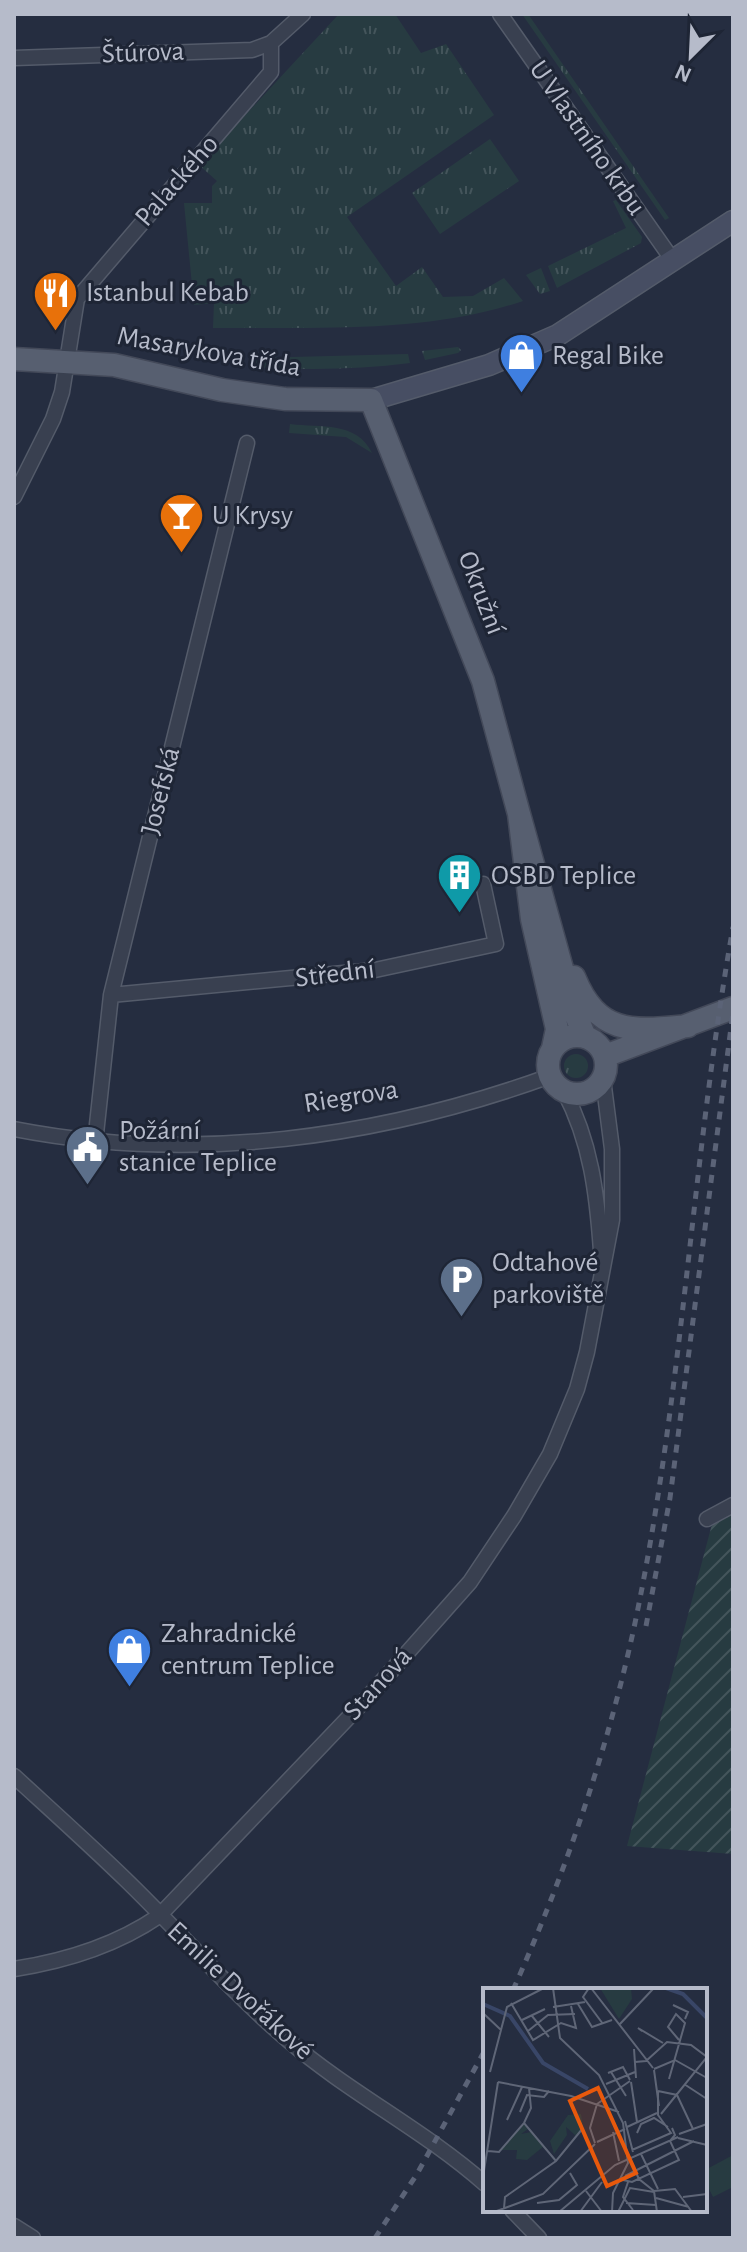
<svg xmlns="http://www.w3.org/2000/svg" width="747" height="2252" font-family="'Alegreya Sans',sans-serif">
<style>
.grass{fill:url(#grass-tufts)}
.garden{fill:url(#garden-furrows)}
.pitch{fill:#273b41}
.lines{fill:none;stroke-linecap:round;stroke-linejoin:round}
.street-casing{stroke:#545b6a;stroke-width:17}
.secondary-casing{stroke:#545b6a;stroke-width:23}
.primary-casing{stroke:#434959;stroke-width:25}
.street{stroke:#394050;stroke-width:14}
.secondary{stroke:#474e63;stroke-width:20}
.primary{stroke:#575f70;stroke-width:22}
.rail{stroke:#5b6377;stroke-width:5;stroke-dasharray:8 8;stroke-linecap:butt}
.labels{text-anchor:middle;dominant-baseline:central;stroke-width:6;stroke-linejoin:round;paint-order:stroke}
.street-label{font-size:28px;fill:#b6bbca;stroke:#1e2535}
.poi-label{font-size:28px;fill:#b6bbca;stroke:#1e2535;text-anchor:start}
.inset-river{fill:none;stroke:#394667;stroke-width:4}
.inset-road{fill:none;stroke:#5f6677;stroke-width:2}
.view{fill:#e8590c;fill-opacity:0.15;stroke:#e8590c;stroke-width:4}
.inset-edge{fill:none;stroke:#b6bbca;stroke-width:4}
</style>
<defs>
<pattern id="grass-tufts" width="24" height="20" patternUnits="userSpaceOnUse" patternTransform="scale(2)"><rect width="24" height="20" fill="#273b41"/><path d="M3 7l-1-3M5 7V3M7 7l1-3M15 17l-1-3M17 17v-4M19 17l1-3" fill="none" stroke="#44555b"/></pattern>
<pattern id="garden-furrows" width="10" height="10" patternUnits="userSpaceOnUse" patternTransform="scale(2)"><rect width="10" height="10" fill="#273b41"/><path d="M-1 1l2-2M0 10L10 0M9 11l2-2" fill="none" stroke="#44555b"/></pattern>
</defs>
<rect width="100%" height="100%" fill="#252d40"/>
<path class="grass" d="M339,14H395L421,53L446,44L494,115L347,217L396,286L422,267L443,297L473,296L504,278L523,301C424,334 318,327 213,328L214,303L194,305L184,203H212V186L217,181L199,165Z
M522,14H528L669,218L665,220Z
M490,139L519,181L440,234L412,193Z
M616,200L642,237L641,243L557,288L548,266L626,228L613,201Z
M541,268L550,291L540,294L526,275Z
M458,347L461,350L458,353L425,360L422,351Z
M408,354L410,363C356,370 304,370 249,367L255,358Z
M290,424C320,428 357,421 372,453L346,437L289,433Z
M564 1066a12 12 0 1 1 24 0a12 12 0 1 1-24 0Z"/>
<path class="garden" d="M733,1512V1854L627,1846L712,1524Z"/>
<path class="pitch" d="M733,2155V2187L713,2197L705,2181V2170Z"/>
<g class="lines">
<defs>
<path id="street" d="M500,14L674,262
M14,58L252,50L271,43L303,14
M14,497L53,419L62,392L77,299L271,72V43
M111,995L375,970L496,944L483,884
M564,1091C591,1142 597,1194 601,1251
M14,1129C193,1164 379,1138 550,1076
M95,1143L111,995L247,443
M707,1519L733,1505
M14,1776C51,1810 89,1844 125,1879C180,1932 230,1991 289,2041C351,2094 424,2130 485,2184
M14,1969C66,1961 115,1946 159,1916L368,1697L470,1582L514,1516L550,1454L577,1389L587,1352L612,1220V1149L603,1079
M512,2210L539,2238
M14,2226L33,2238"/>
<path id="secondary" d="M371,400L489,365L558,335L733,221"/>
<path id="primary" d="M14,359L114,365L222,390L285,399L371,400L483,681L519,814
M574,977C598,1036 633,1031 688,1026
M548 1065a29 29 0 1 1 58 0a29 29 0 1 1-58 0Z
M553,1048L557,1029L532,919L519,814L573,1008L585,1037
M605,1056L733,1008"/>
</defs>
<use href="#street" class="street-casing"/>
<use href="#secondary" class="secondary-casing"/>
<use href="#primary" class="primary-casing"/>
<use href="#street" class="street"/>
<use href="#secondary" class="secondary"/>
<use href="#primary" class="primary"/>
<path class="rail" d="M646,1626L670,1498L733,1012
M513,1990C566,1872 608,1749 635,1623C683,1393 692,1158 733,927
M375,2238L417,2174L485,2050"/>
</g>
<defs>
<symbol id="restaurant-pin" viewBox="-11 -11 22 30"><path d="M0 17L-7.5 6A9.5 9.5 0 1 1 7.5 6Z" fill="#e8710a" stroke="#1e2535"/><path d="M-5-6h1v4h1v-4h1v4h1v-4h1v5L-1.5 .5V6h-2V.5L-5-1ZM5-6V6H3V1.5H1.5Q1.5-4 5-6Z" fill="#fff"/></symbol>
<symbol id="shop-pin" viewBox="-11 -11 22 30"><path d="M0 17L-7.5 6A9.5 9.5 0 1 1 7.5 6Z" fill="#3f7fe0" stroke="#1e2535"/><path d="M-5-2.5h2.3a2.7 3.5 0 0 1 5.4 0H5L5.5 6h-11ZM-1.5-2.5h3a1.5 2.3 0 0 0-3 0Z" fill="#fff"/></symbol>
<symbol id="bar-pin" viewBox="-11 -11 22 30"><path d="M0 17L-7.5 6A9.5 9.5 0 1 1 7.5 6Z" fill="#e8710a" stroke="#1e2535"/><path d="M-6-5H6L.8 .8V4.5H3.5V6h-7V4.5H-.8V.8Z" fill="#fff"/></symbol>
<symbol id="building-pin" viewBox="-11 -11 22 30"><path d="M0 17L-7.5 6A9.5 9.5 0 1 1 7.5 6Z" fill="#0f9aa8" stroke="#1e2535"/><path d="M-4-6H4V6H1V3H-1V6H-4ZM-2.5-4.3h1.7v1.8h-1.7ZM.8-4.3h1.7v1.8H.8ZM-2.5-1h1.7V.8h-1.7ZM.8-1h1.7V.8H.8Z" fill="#fff"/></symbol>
<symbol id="civic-pin" viewBox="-11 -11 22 30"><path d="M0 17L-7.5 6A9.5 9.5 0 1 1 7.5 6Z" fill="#5c6f8a" stroke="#1e2535"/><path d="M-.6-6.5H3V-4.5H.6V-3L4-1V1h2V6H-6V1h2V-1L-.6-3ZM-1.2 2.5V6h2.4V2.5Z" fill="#fff"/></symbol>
<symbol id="parking-pin" viewBox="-11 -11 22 30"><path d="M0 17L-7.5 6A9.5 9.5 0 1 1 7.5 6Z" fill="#5c6f8a" stroke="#1e2535"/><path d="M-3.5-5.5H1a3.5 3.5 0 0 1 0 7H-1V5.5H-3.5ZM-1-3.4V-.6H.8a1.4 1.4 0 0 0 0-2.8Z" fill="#fff"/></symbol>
</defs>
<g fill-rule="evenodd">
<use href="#restaurant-pin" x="30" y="268" width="51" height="69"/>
<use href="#shop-pin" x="496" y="330" width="51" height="69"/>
<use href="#bar-pin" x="156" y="490" width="51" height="69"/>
<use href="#building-pin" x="434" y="850" width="51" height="69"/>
<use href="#civic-pin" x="62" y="1122" width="51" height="69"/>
<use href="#parking-pin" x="436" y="1254" width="51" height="69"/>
<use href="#shop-pin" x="104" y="1624" width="51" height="69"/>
</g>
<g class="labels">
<g class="street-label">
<text transform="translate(143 53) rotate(-2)">Štúrova</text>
<text transform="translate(587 138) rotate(55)">U Vlastního krbu</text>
<text transform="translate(177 181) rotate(-49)">Palackého</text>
<text transform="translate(209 352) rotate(10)">Masarykova třída</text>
<text transform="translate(481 593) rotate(69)">Okružní</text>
<text transform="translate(161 791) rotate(-76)">Josefská</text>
<text transform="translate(335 974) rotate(-7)">Střední</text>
<text transform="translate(351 1097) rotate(-9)">Riegrova</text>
<text transform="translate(378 1684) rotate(-48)">Stanová</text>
<text transform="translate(240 1991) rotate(43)">Emilie Dvořákové</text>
</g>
<g class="poi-label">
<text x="86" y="293">Istanbul Kebab</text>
<text x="552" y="356">Regal Bike</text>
<text x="212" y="516">U Krysy</text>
<text x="491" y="876">OSBD Teplice</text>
<text x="119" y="1131">Požární<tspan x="119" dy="32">stanice Teplice</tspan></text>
<text x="492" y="1263">Odtahové<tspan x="492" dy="32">parkoviště</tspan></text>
<text x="161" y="1634">Zahradnické<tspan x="161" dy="32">centrum Teplice</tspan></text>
</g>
</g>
<g transform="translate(483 1988)">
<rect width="224" height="224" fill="#252d40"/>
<path d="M117,0H148L149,11L136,31Z" fill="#273b41"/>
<path d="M98,126L100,140L93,148L83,139L84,147L71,166L67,153L85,127ZM41,136L45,141L38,146L48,144L61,158L44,172L33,171L34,162H18Z" fill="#273b41"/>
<path class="inset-river" d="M183,0L200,6L224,30M0,16L27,28L60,75L105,101"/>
<path class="inset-road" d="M70,0L77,50L116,87L140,135L145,175L130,205L129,224M106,0L100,9L120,36M108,0L170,80M28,15L50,52L78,35L93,40L88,18M95,16L109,39L129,32M190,17L205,24L202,31M70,19L102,14M0,25L18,42M49,28L66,49M39,32L62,21M136,37L170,1M45,43L65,27L92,26M159,43L155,40L180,55M151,61L153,90M152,74L163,73L184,54L208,57L224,69L178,126M171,81L192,72L224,90M171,82L176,118M7,84L24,19L61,0M128,84L143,108M125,85L140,79L147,92M186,91L202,35L193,26L185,39L196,52M15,94L88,108L136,124M148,94L154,134M123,96L152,84M201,96L224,111M175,103L194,107L210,141M37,124L44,107L61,109L66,103M24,132L39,99M142,133L150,164M41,135L48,120L46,100M144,139L174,125M130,144L136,173M154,145L158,136L171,130L185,139M196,146L224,136M195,150L224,157M114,154L142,141M112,155L107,140L114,116L147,93M149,162L188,145L175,127V103M5,163L16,164L41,135L73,173M158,166L175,201M147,172L156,191L171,203L174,224M142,188L211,153M0,189L15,94M140,192L149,194L196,172L187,153L192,147L189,140M145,194L140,209L150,222M103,203L119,224M171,203L192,201L209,224M200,209L224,206M173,210L206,219M54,215L76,212L94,197L87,185M143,215L173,217M21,220L22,209L73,173L100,140M11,224L60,206L112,156M76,224L132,177L195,149M97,224L119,194M135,224L147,200L171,204"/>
<path class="view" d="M115,100L153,185L124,198L87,113Z"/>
<rect width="224" height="224" class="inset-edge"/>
</g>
<rect width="747" height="2252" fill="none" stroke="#b6bbca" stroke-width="32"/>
<g transform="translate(691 56) rotate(204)" stroke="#1e2535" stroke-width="6" paint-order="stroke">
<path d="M0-6L14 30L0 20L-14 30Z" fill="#b6bbca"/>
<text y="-12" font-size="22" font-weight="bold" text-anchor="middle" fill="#b6bbca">N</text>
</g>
</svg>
